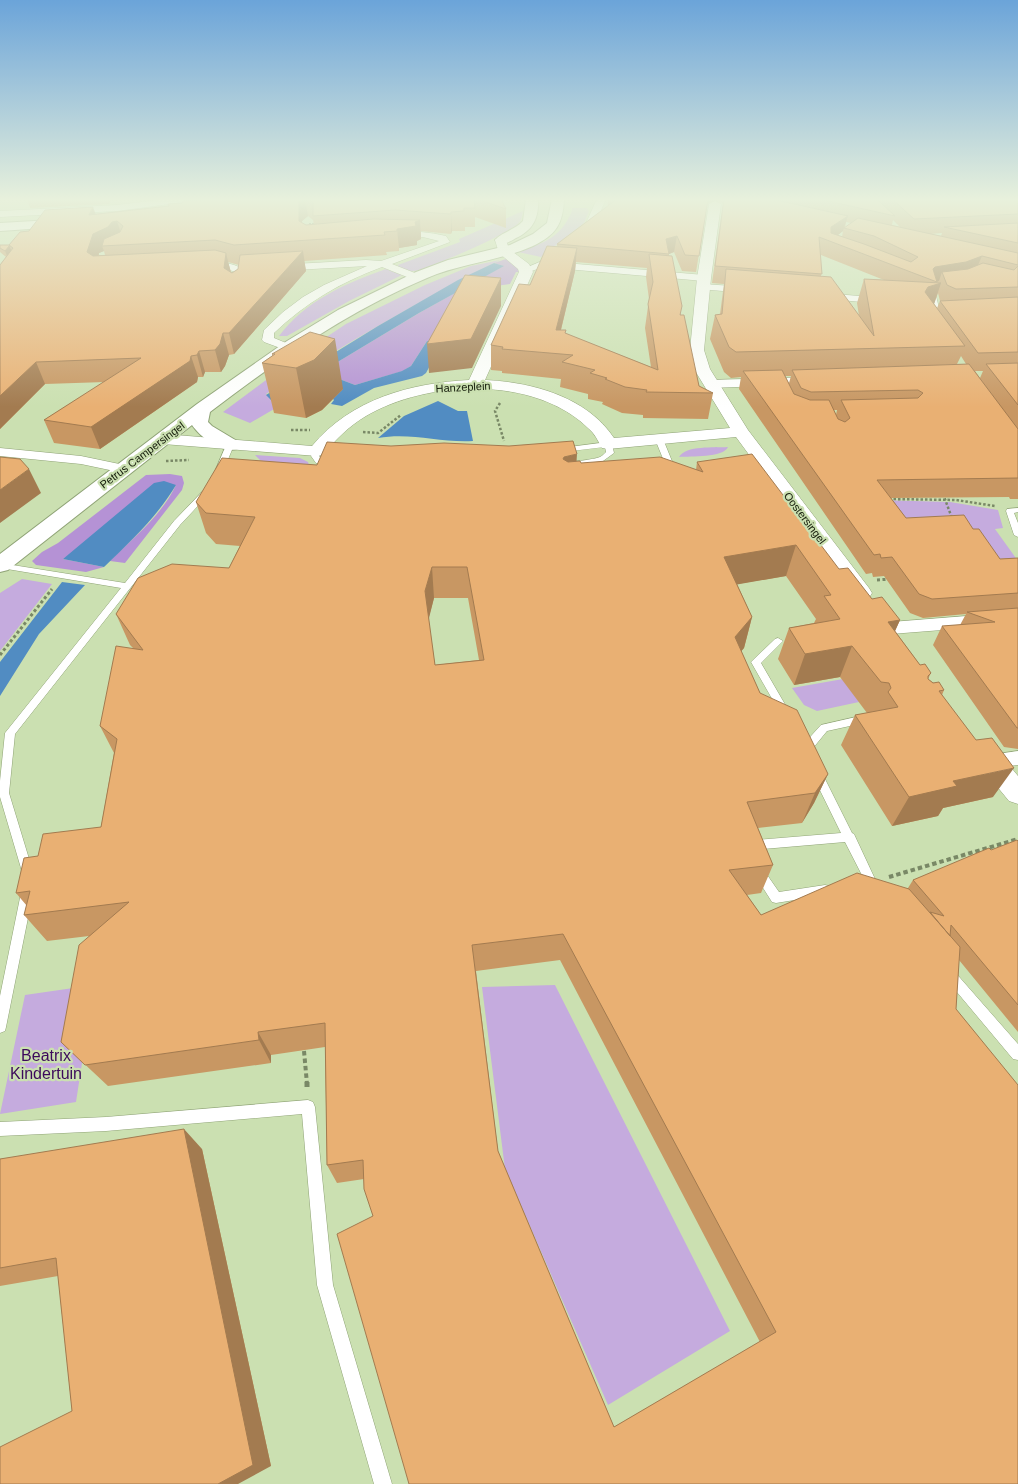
<svg xmlns="http://www.w3.org/2000/svg" width="1018" height="1484" font-family="Helvetica,sans-serif">
<style>
.green{fill:#c5abde}
.forest{fill:#b592d5}
.water{fill:#518cc2}
.lines{fill:none;stroke-linecap:round;stroke-linejoin:round}
.service-casing{stroke:#8fa376;stroke-width:1}
.minor-casing{stroke:#8fa376;stroke-width:1}
.tertiary-casing{stroke:#8fa376;stroke-width:1}
.secondary-casing{stroke:#8fa376;stroke-width:2}
.path-far4{stroke:#798866;stroke-width:2;stroke-dasharray:2 1;stroke-linecap:butt}
.path-far3{stroke:#798866;stroke-width:2.5;stroke-dasharray:2.5 2;stroke-linecap:butt}
.path-far2{stroke:#798866;stroke-width:3;stroke-dasharray:3 2.5;stroke-linecap:butt}
.path-far1{stroke:#798866;stroke-width:4;stroke-dasharray:4.5 3;stroke-linecap:butt}
.path{stroke:#798866;stroke-width:5;stroke-dasharray:5.5 4;stroke-linecap:butt}
.service{fill:#fff;fill-rule:evenodd}
.minor{fill:#fff;fill-rule:evenodd}
.tertiary{fill:#fff;fill-rule:evenodd}
.secondary{fill:#fff;fill-rule:evenodd}
.wall{fill:#c89763;fill-rule:evenodd}
.shaded-wall{fill:#a37b50}
.building{fill:#e9b073;stroke:#a37b50;fill-rule:evenodd}
.labels{text-anchor:middle;dominant-baseline:central;stroke-width:4.5;stroke-linejoin:round;paint-order:stroke}
.far-street-label{font-size:11px;fill:#151c0b;stroke:#cbe0b1}
.near-park-label{font-size:16px;fill:#3c095b;stroke:#cbe0b1}
</style>
<rect width="100%" height="100%" fill="#cbe0b1"/>
<path class="green" d="M572,208H587L589,211L584,223L541,257L518,252C538,245 558,239 568,219C570,215 572,213 572,208Z
M523,211C522,217 521,221 517,225C507,234 426,270 414,271C410,272 403,268 399,267L398,265L460,242L459,239Z
M500,260C420,300 342,346 266,394L271,400L281,405L250,423L223,412L301,354L346,324L425,285L471,266Z
M386,269L402,275L349,301L287,336H279C305,301 346,283 386,269Z
M728,447C723,458 691,456 679,457C686,445 714,448 728,447Z
M255,455L300,458L308,462L309,465L261,461Z
M877,500L950,502L998,510L1003,528L995,529L1018,561L983,563L897,531Z
M22,579L52,584L0,651V593Z
M843,679L859,702L817,711L804,705L792,688Z
M94,985L76,1102L0,1114L25,995Z
M555,985L730,1331L608,1405L505,1169L482,987Z"/>
<path class="forest" d="M506,259L511,261L521,272H516L510,284L482,288L442,343L427,341L411,366L403,371L355,385L321,372L419,313L503,266L494,263Z
M170,474L182,476L184,483L182,490L125,563L110,561C133,538 162,515 176,485L63,559L104,567L86,572L36,565L32,561L42,552L58,543L146,475Z"/>
<path class="water" d="M494,263L504,266L419,313L321,372L355,385L402,371L411,366L427,341L442,343L426,373L422,376L374,388L342,406L331,404L334,400L333,399L271,400L266,395L378,326L458,280Z
M438,401L458,411H467L473,441C440,443 411,432 378,438L404,416Z
M164,481L176,485C157,517 130,542 104,567L63,559L154,483Z
M62,582L85,585L39,634L0,696V662Z"/>
<g class="lines">
<defs>
<path id="service" d="M931,286L934,288L940,312L935,311L928,288Z
M656,437L663,439L676,471L675,473H672L668,471L655,439Z
M608,442L612,444L614,453L603,461L569,466L500,471H432L329,465L316,463L311,456L314,449H317L461,457L530,452ZM605,447L606,452C605,453 601,457 600,457C573,468 331,471 319,456L320,453L461,461L530,456Z
M227,443L234,445L224,469L220,471H217L216,469Z
M202,492H208L209,494L180,525L15,734L9,793L33,872L31,875L27,877L23,875L0,797V781L5,733L121,588L1,568L0,563L125,583L174,521Z
M1018,508V512L1014,513L1018,523V537L1014,535L1006,511L1007,509Z
M778,638L783,641L761,663L790,713L785,717L782,716L751,662L775,639Z
M865,715L870,719L868,722L827,731L809,753H801L800,750L801,747L821,725Z
M817,770L821,771L852,833L854,834L875,879L882,888L880,892C873,894 871,890 867,885L845,842L763,849L761,854L757,856L753,854L751,851L753,842L757,840L841,833L812,774L813,771Z
M759,867L763,869L779,892L825,885L829,886L831,890L829,894L825,895L776,903L772,902L753,872L755,869Z
M27,888L31,889L33,893L6,1027L5,1031L0,1033V996L21,893L23,889Z
M950,969L954,971L1018,1044V1060L1013,1059L946,979L944,975L946,971Z
M308,1100L313,1102L315,1107L333,1285L392,1484H374L317,1285L302,1114L106,1131L0,1136V1122L106,1117Z"/>
<path id="minor" d="M166,199H190L185,202L117,211L0,217V211L117,205Z
M597,199H606L595,224L580,236H574V232L586,223Z
M396,231C413,231 429,232 446,236L450,242L392,264L420,275L421,277L420,279H412L382,267C341,282 305,303 274,333V338L291,345L293,347L291,349H283L264,342L262,340L264,330L283,312L303,297L324,285L367,266L238,273L227,269H204L199,266C208,259 229,262 239,267L366,260L381,261L439,241L423,237L393,236V232Z
M542,261L704,275L709,278L704,281L543,267L526,273L521,270Z
M703,284L747,287L752,290L747,293L699,289L698,287L699,285Z
M822,293L884,298L889,301L884,304L818,298L817,296L818,294Z
M814,377L818,378L820,381L818,384L710,388L704,384L710,380Z
M0,448L81,456L129,466L131,469L124,473L81,464L0,456Z
M1018,612V624L891,634L885,632L883,628L885,624L891,622Z
M1018,751V765L991,768L984,766L981,761L984,756Z"/>
<path id="tertiary" d="M715,201L721,204L711,278L704,350L710,369L748,430L869,588L872,593L869,598L862,600L855,598L736,437L608,449L602,448C598,441 595,434 589,429C535,375 427,380 366,416C349,426 335,440 323,455L317,456L163,444L157,443L155,439L157,435L163,434L312,446C351,399 411,383 469,380L519,272L518,269L499,253L495,240L501,236L505,237L509,249L529,264L533,272L485,380C532,382 587,397 614,438L730,428L694,369L690,350L697,278L709,204Z
M986,746L995,748L1018,776V804L1009,801L977,762L974,755L977,748Z"/>
<path id="secondary" d="M526,199H538C539,218 533,230 516,238C510,242 504,245 497,243L495,240C502,232 515,230 523,221Z
M552,199H564C563,224 556,235 533,246C500,261 461,263 427,278C348,311 278,360 210,412L208,422L212,426L237,441L239,445L237,449C221,453 201,438 192,425L8,570L0,572V554L197,404L287,341L338,310L416,272L448,260L510,245L533,234L547,223Z
M69,219L74,220L76,223L74,226L0,231V223Z"/>
</defs>
<use href="#service" class="service-casing"/>
<use href="#minor" class="minor-casing"/>
<use href="#tertiary" class="tertiary-casing"/>
<use href="#secondary" class="secondary-casing"/>
<path class="path-far4" d="M309,224H318"/>
<path class="path-far3" d="M500,403L495,411L504,441
M291,430H310
M363,432L378,433L401,415
M166,461L189,460
M943,494L952,518
M889,499L956,500L995,506"/>
<path class="path-far2" d="M877,580L891,579
M0,655L52,589"/>
<path class="path-far1" d="M889,877L1018,839
M304,1051L307,1084"/>
<path class="path" d="M307,1082V1087"/>
<use href="#service" class="service"/>
<use href="#minor" class="minor"/>
<use href="#tertiary" class="tertiary"/>
<use href="#secondary" class="secondary"/>
</g>
<path class="wall" d="M27,199H111L109,204L30,208Z
M186,199H501L506,209V228L475,217V227H465V231H452L451,234L421,231V239L417,241V245L399,248V251L386,252L387,255L304,261L306,271L234,354L229,355L225,366L221,372H205L203,377H198L197,382L100,449L54,443L44,420L105,382L45,384L0,429V265L6,257L0,252V245H10L29,231L96,214L169,206L182,203L187,200ZM308,216L313,220L314,225H306L302,223V221ZM104,251L105,255H99V253ZM228,262L239,265L238,269L232,273L231,272Z
M608,199H1018V499H1010L1009,497L891,498L906,518L973,529L1000,559L1018,558V749L1004,747L933,645L942,626L960,625L966,614L923,618L910,613L884,576L873,577L872,573L866,574L739,389L741,377L731,378L724,372L710,339L715,315L720,314L724,284L712,283L723,204L716,199L707,204L696,272L682,271L674,252L669,254V255L681,315L699,386L713,393L708,419L643,418V415L622,413L602,404L603,402L588,399V394L560,387L561,379L502,373V371L491,370V345L530,285L557,247V244L609,205H608ZM893,220L900,227L892,225ZM846,222L851,223L845,228ZM843,231L842,237L838,235ZM942,233L941,236L931,234ZM821,255L884,280L864,279L857,303L859,316L821,276ZM576,262L647,268L646,277L649,299L645,328L651,367L566,334L561,330L575,271ZM938,293L940,301L937,308L934,304ZM961,356L966,364H957ZM975,371H983L980,378ZM785,376H791L789,383ZM834,410H837L836,415Z
M272,354L343,389L322,410L306,418L274,413L262,363L272,356Z
M577,462L581,463L696,470L697,462L839,569L872,599L900,620L895,631L920,665L931,673L928,679L944,690L942,695L993,797L943,808L938,816L892,826L841,745L855,715L867,713L840,677L794,685L778,659L789,628L814,623L816,619L786,576L737,584L752,617L744,648L741,651L760,693L828,774L814,803L802,823L758,828L773,865L761,893L747,895L761,915L908,888L913,880L1018,841V1032L959,960L956,1009L1018,1484H409L373,1216L364,1179L337,1183L327,1165L325,1047L271,1055V1063L108,1086L61,1042L89,936L47,941L24,915L27,906L16,893L38,856L101,827L114,753L100,726L134,649L130,645L116,614L229,568L240,546L216,544L206,533L196,502L317,465ZM434,598H468L479,660L435,665L428,620ZM560,960L760,1342L614,1427L498,1151L476,971Z
M202,1149L271,1466L72,1411L58,1276L0,1286V1159Z"/>
<path class="shaded-wall" d="M108,199H111L109,204Z
M303,199H305L308,216L302,221V240L299,221V202Z
M708,199H716L707,204L696,272Z
M93,207L100,226L117,221L123,240L102,246L104,251L99,253L94,273L87,252L93,234L89,215Z
M451,212L452,231L451,234Z
M848,216L843,231L830,241L831,227Z
M420,220L421,239L417,241V245L399,248L397,229Z
M677,236L674,252L669,254L666,239Z
M9,245L12,252L8,258L5,251Z
M577,248L575,271L555,354L556,330Z
M303,251L306,271L234,354L229,333Z
M226,253L231,273L224,268Z
M982,256L975,272H942L939,281L936,282L933,269L935,267Z
M501,278V306L472,368L429,373L427,344Z
M941,283L933,307L925,292L928,287Z
M223,333L229,355L225,366L221,372L215,350Z
M335,339L343,389L322,410L306,418L296,368Z
M199,351L205,372L203,377L197,355Z
M191,356L198,377L197,382L100,449L91,427Z
M36,362L45,384L0,429V396Z
M577,454L575,484L563,459L564,457Z
M29,469L41,493L0,523V490Z
M796,545L786,576L717,588L724,557Z
M432,567L434,598L428,622L425,591Z
M752,617L744,648L727,668L735,637Z
M900,620L886,651L888,622Z
M852,646L840,677L794,685L805,654Z
M1014,768L993,797L943,808L938,816L892,826L909,797L953,781Z
M828,774L814,803L802,823L815,793Z
M258,1032L271,1055V1063L259,1040Z
M184,1129L202,1149L271,1466L238,1484H218Z"/>
<path class="building" d="M209,199H303L299,202V221L306,225L373,219L420,220L415,222L416,226L397,229V231L384,232L385,235L234,245L215,240L102,246L104,239L120,232L123,226L117,221L112,222L108,227L93,234L87,252L93,256L215,250L226,253L224,268L232,273L238,269L240,255L303,251L229,333H223L220,344L215,350L199,351L197,355L191,356L190,361L91,427L44,420L141,358L36,362L0,396V265L13,248L9,245L20,232L29,231L45,210L93,207L89,215L169,206L168,204L182,203L183,201Z
M308,199H474L475,208H464V211L451,212V214L395,210L313,216V202Z
M477,199H501L506,209Z
M617,199H708L699,256L685,255L677,236L666,239L669,254L557,244Z
M724,199H772L848,216L831,227V233L864,244L911,262L918,257L874,236L844,228L858,218L1018,253V265L982,256L966,262L935,267L933,269L937,282L819,237L822,274L715,266Z
M819,199H877L895,216Z
M892,199H1018V214L914,219Z
M1018,223V243L944,227Z
M0,245H10L5,251L0,248Z
M547,246L577,248L556,330H566L565,333L658,370L648,304L653,282L649,254L672,256L682,306L680,315H684L699,386L713,393L646,392L647,390L625,387L605,379L607,378L590,373L595,370L562,362L573,355L502,349L503,347L491,345L519,284L530,285Z
M983,263L1014,270L1018,266V287L956,289L947,285L942,272L968,269Z
M726,269L831,277L874,336L864,279L941,283L928,287L925,292L965,346L736,352L729,347L715,315L722,314Z
M465,275L501,278L471,339L427,344Z
M1018,297V352L978,353L940,301Z
M310,332L335,339L314,360L296,368L262,363L275,354H272Z
M1018,363V405L986,364Z
M969,364L1018,429V478L877,480L906,518L964,515L973,529H979L1000,559L1018,558V593L932,599L919,594L892,557L881,558L880,554L874,555L743,371L782,370L794,394L810,400H829L838,419L845,422L850,418L841,400L918,398L923,393L918,390L811,392L801,388L792,370Z
M573,441L577,454L564,457L563,459L568,462L580,461L581,463L660,457L703,472L697,462L752,454L839,569L848,568L872,599L882,597L900,620L888,622L920,665L925,664L931,673L928,676V679L933,683L939,682L944,690L939,691L976,740L992,738L1014,768L953,781L957,786L909,797L855,715L898,707L888,692L891,688L889,683L881,682L852,646L805,654L789,628L840,619L824,596L831,595L796,545L724,557L752,617L735,637L760,693L797,710L828,774L815,793L747,802L773,865L729,870L761,915L857,873L909,889L960,947L956,1009L1018,1085V1484H409L337,1234L373,1216L364,1189L363,1160L327,1165L325,1023L258,1032L259,1040L85,1065L61,1042L79,945L129,902L24,915L30,891L16,893L24,858L38,856L43,834L101,827L117,739L100,726L116,646L143,650L116,614L138,578L172,564L229,568L255,517L206,513L196,502L222,458L317,465L327,442L391,446L444,443L509,446ZM432,567H467L484,660L435,665L425,591ZM563,934L776,1332L614,1427L498,1151L472,945Z
M0,457L20,459L29,469L0,490Z
M1018,608V728H1017L942,626L995,622L967,612Z
M1017,840L1018,841V1005L951,925L950,936L930,912L944,916L913,880L989,848L991,850Z
M184,1129L253,1465L218,1484H0V1447L72,1411L56,1258L0,1268V1159Z"/>
<linearGradient id="sky" x2="0" y2="1"><stop stop-color="#6ba4d9"/><stop offset="0.49" stop-color="#e8f1dc"/><stop offset="1" stop-color="#e8f1dc" stop-opacity="0"/></linearGradient>
<rect width="1018" height="407" fill="url(#sky)"/>
<g class="labels">
<g class="far-street-label">
<text transform="translate(463 387) rotate(-3)">Hanzeplein</text>
<text transform="translate(142 455) rotate(-37)">Petrus Campersingel</text>
<text transform="translate(805 518) rotate(53)">Oostersingel</text>
</g>
<g class="near-park-label">
<text x="46" y="1055">Beatrix<tspan x="46" dy="18">Kindertuin</tspan></text>
</g>
</g>
</svg>
